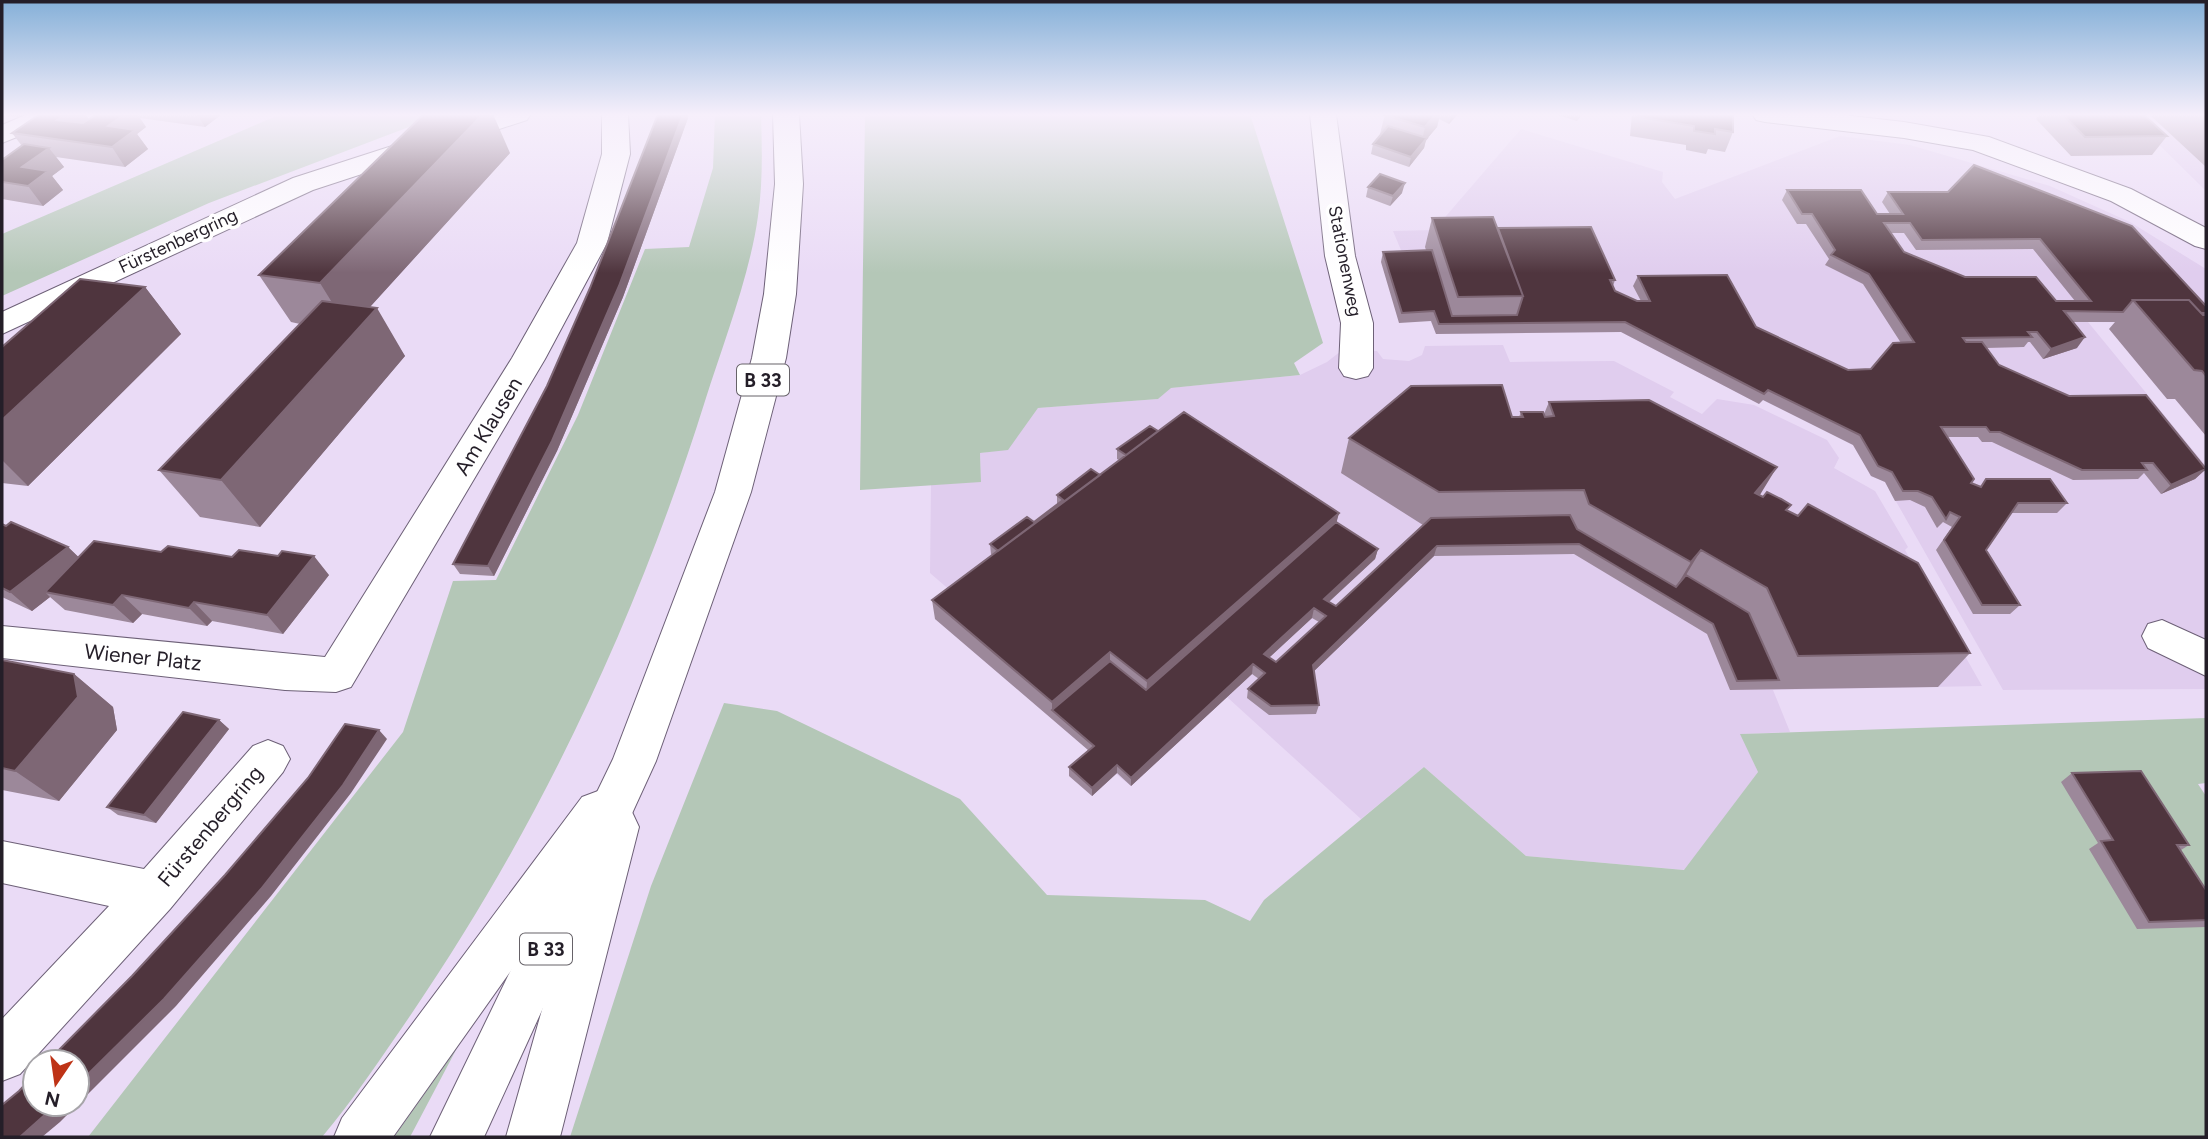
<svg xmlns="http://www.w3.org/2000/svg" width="2208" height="1139" font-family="Figtree,sans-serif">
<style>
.built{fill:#e0cdee}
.green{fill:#b4c7b7}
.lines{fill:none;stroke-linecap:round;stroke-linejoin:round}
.minor-casing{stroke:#6d6077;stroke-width:2}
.tertiary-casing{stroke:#6d6077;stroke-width:2}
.secondary-casing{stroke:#6d6077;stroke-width:2}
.primary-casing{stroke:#6d6077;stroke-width:2}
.minor{fill:#fff;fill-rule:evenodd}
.tertiary{fill:#fff;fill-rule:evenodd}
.secondary{fill:#fff;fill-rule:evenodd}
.primary{fill:#fff;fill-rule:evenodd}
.wall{fill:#9c889a;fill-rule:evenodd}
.shaded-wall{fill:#7e6775}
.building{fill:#4f353e;stroke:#7e6775;stroke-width:2;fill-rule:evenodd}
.labels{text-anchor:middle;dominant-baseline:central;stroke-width:7;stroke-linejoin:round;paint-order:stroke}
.far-street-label{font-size:18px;fill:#241e28;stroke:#fff}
.shield{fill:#fff;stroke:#666268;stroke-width:2}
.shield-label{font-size:19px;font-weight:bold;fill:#241e28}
.street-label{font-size:21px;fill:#241e28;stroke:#fff}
</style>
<rect width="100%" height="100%" fill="#eadbf6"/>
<path class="built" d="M2128,114H2206V192V191Z
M1521,129L1663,172L1662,182L1675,199L1840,136L1910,145L2050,186L2130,222L2206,269V323L2088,322L2206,466V689L2003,690L1885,482L1871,476L1853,445L1763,400L1759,404L1621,332L1436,334L1393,231L1434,230Z
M1503,345L1510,362L1614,361L1674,392L1670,397L1702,414L1717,399L1754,405L1827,440L1839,458L1834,468L1875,491L1908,547L1905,550L1982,686L1773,690L1790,732L1741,734L1758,772L1685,870L1526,856L1424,767L1361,819L1227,697L1131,786L1116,774L1092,796L1093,754L935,619L960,599L930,573L931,485L981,481L980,453L1008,449L1038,408L1158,399L1170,388L1300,375L1327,362L1341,351H1377L1383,359L1409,361L1422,355L1425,346Z"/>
<path class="green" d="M281,114H443L209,203L2,296V234Z
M715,114H761C762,148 763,182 758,216C750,275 723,344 705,401C637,618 540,825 412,1013C383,1055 355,1098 322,1137H88L403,732L453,581L496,580L578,415L645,249L689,247L713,168Z
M865,114H1250L1323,343L1294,363L1300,375L1171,388L1158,399L1038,408L1008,450L980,453L981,482L860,490Z
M724,703L777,711L960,799L1047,895L1205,900L1250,921L1264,900L1424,767L1526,856L1684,870L1758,772L1740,734L2206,718V783L2198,784L2206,796V1137H570L651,886Z
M457,1048L410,1137H394Z"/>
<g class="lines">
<defs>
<path id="minor" d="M28,114H63L59,120L2,143V125Z
M602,114H628L630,154L607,243L545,359L351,687L336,692L285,690L2,658V626L325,657L512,358L577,243L602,154Z
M1310,114H1336L1355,256L1373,323V368L1368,376L1356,379L1344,376L1339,368L1341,323L1325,256Z
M1752,114H1834L1904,122L1989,137L2131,189L2206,228V249L2195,246L2111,201L1973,150L1904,138L1765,122L1756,120Z
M2162,620L2206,640V676L2148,648L2142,636L2148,624Z
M268,740L283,746L290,759L283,772L170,909L20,1074L2,1081V1019L109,906L2,883V841L144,869L253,746Z"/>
<path id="tertiary" d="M491,114H531L527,120L313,190L2,334V312L293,178Z"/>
<path id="secondary" d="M598,791L614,797L619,807L632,812L639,827L560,1137H506L581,872L393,1137H334L342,1118L582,797Z"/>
<path id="primary" d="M773,114H799L803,184L796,294L786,358L751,492L656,761L484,1137H430L613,759L715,492L752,358L764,294L775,184Z"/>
</defs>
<use href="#minor" class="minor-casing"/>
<use href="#tertiary" class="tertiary-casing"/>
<use href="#secondary" class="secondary-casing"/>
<use href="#primary" class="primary-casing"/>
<use href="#minor" class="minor"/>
<use href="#tertiary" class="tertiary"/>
<use href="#secondary" class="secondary"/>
<use href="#primary" class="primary"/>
</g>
<path class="wall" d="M2,114H25L20,117L2,115Z
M85,114L89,119L97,114H222L205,127L140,118L146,127L137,134L148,149L125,167L56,157L64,167L52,176L63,190L43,206L2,199V155L4,158L22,146L12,133Z
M658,114H687L688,118L623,297L557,451L494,576L460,574L453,564L547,386L590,288Z
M1385,114H1458L1449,124L1439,119L1437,127L1426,140L1424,148L1409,167L1371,154L1373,144L1381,134H1380Z
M1554,114H1583L1577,121Z
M1632,114H1733V132L1725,152L1708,149L1706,154L1686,150V145L1630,136Z
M2039,114H2143L2167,136L2152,155L2071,156L2036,119Z
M2153,114H2206V167L2151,116Z
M510,153L370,307L405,356L260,527L200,517L159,470L300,324L291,322L259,275Z
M1368,187L1402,193L1390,206L1366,197Z
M1787,190L1877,214H1890L1882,202L1888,192H1948L2206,306V436L2175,399H2167L2109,329L2115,322H2073L2077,348L2043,359L2030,342H2028L2024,347L1986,348L1999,365L2206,469L2195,479L2161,494L2144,473L2138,479L2073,480L1992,442H1982L1978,437H1947L1971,483L1980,487L1986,479L2067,503L2057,513H2011L1986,550L2020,605L2010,614H1973L1936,550L1952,527L1943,522L1937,528L1925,507L1910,500L1895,501L1885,482L1871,476L1853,445L1763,400L1759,404L1621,332L1436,334L1431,321L1399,323L1381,262L1383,252L1426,250L1425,247L1432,218L1498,228L1615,280L1613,286L1615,291L1637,301H1641L1633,286L1638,276L1756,327L1848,370L1871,369L1901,343L1863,284L1825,265L1829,259L1806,224H1797L1782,200ZM1891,233H1904L1916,250L2033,249L2075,301H2056L1965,277L1904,252Z
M145,287L181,334L28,486L2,483V347Z
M1549,402L1759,495L1787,510L1970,653L1938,687L1730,690L1707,634L1574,554L1434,556L1314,671L1319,705L1316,714L1269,715L1247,698L1248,689L1259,679L1252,674L1131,786L1117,773L1092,796L1069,776V767L1088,750L935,619L932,600L992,555L991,554L990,544L1034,522L1057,504V495L1100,475L1119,460L1117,459V449L1158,431L1339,513L1336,522L1378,549L1375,559L1329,602L1336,606L1423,525L1341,473L1349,438L1519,417L1521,412L1544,414ZM1312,618L1319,622L1276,662L1269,658Z
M2,524L68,547L78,557L161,552L329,575L283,634L212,621L207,626L142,614L133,623L65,610L50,597L32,611L2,597Z
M2,660L74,674L113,707L117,730L59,801L2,790Z
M219,720L229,729L156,823L118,815L107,807Z
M2072,773L2189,845L2181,850L2206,890V927L2137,929L2089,849L2098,843L2061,782Z"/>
<path class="shaded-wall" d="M66,114H85L93,124L57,120Z
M125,114H137L146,127L137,134L148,149L125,167L112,147L108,126Z
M197,114H222L205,127Z
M483,114H493L510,153L349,330L320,283Z
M683,114H687L688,118L623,297L557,451L494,576L488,566Z
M1436,114H1440L1437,127L1426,140L1424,148L1409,167L1411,157L1421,145L1425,127Z
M1452,114H1458L1449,124Z
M49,148L64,167L52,176L63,190L43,206L28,186L22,167Z
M1405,183L1402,193L1390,206L1393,196Z
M145,287L181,334L28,486L2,460V420Z
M377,308L405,356L260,527L221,480Z
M2085,337L2077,348L2043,359L2051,349Z
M1777,467L1755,503V493Z
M2206,469L2195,479L2161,494L2171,485Z
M1339,513L1334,532L1146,699L1147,681Z
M1437,546L1434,556L1311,674L1313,665Z
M68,547L88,566L45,592L50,597L32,611L10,592Z
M1378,549L1375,559L1322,608L1324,599Z
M1701,550L1680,585L1670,597L1691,562Z
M314,556L329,575L283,634L267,615Z
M122,595L142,614L133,623L113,605Z
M194,602L212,621L207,626L189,608Z
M1314,608L1312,618L1262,664L1264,654Z
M1110,652V671L1052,710V702Z
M1253,664L1252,674L1131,786V778Z
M74,674L113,707L117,730L59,801L15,771Z
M219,720L229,729L156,823L144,815Z
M379,730L387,739L351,793L271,896L176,1006L60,1122L42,1137H20L57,1104H77V1085Z
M1117,765V773L1092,796V788Z"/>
<path class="building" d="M40,114H66L57,120L83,123L97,114H125L108,126L135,130L112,147L12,133Z
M424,114H483L320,283L259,275Z
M658,114H683L619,286L552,441L488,566L453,564L547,386L590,288Z
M1385,114H1436L1425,127L1384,115Z
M1638,114H1733V132L1715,129V134L1694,131V126L1638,117Z
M2062,114H2143L2167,136L2085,137Z
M1388,126L1427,138L1411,157L1373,144Z
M24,144L49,148L22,167L48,171L28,186L2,182V160Z
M1974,165L2132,226L2206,306V313H2201L2189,300H2133L2123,312L2064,311L2085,337L2051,349L2037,332H2028L2032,337L1963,338L1966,342H1982L1999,365L2069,396L2146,395L2206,469L2171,485L2153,463H2142L2147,470H2082L2000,432H1990L1986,427H1941L1974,479L1971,483L1981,487L1986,479H2050L2067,503H2018L1986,550L2020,605H1982L1944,540L1960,517L1950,512L1946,519L1932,497L1918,491H1903L1892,472L1878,466L1860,435L1768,390L1764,394L1625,322L1439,324L1434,311L1402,313L1383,252L1432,250L1452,316L1517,315L1523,296L1498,228L1591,227L1615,280H1610L1615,291L1637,301H1650L1638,276L1727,275L1756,327L1848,370L1871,369L1893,343L1914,342L1869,274L1831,255L1835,250L1812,214H1802L1787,190H1861L1877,214H1903L1888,192H1948ZM1884,223H1910L1922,240L2040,239L2091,301H2056L2036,277H1965L1904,252Z
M1380,174L1405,183L1393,196L1368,187Z
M1493,217L1523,296L1458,297L1432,218Z
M80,279L145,287L2,420V347Z
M2133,300H2189L2203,315H2206V376L2202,371L2194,370Z
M322,301L377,308L221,480L159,470Z
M1502,385L1512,417H1523L1521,412H1543L1545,417L1554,416L1549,402L1649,400L1777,467L1755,493L1763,497L1767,492L1781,499L1791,505L1786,510L1798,516L1808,504L1918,563L1970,653L1798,656L1767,588L1701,550L1691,562L1589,504L1584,490L1439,492L1349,438L1411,386Z
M1184,412L1339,513L1147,681L1110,652L1052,702L932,600Z
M1150,426L1158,431L1126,455L1117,449Z
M1091,469L1100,475L998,551L990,544L1027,517L1034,522L1063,500L1057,495Z
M1570,515L1577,529L1676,587L1686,575L1749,613L1779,680L1737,681L1713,624L1579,544L1437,546L1313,665L1319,705L1271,706L1248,689L1265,673L1253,664L1131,778L1117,765L1092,788L1069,767L1094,746L1052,710L1110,661L1146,690L1336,522L1378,549L1324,599L1336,606L1431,518ZM1314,608L1326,616L1276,662L1264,654Z
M11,522L68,547L10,592L2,588V524L6,526Z
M94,541L161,552L168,546L232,557L239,550L278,556L282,551L314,556L267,615L194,602L189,608L122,595L113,605L45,592Z
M2,660L74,674L78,697L15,771L2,768Z
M183,712L219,720L144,815L107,807Z
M345,724L379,730L343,785L261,889L164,999L77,1085V1062H47L132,976L225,875L308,778Z
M2141,771L2189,845H2177L2206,890V920L2149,922L2101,841L2113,840L2072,773Z
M35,1074V1104H57L20,1137H2V1105L19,1091Z"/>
<linearGradient id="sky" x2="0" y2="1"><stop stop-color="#85b0d8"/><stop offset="0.42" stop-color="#f6effb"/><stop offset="1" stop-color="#f6effb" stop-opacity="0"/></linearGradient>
<rect width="2208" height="273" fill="url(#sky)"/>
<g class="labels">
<g class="far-street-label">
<text transform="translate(178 241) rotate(-25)">Fürstenbergring</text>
<text transform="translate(1345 261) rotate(79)">Stationenweg</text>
</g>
<g class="shield">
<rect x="737" y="364.5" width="52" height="31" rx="5"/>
<rect x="520" y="933.5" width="52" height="31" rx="5"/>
</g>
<g class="shield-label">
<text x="763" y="380">B 33</text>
<text x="546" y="949">B 33</text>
</g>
<g class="street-label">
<text transform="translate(488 426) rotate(-59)">Am Klausen</text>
<text transform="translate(143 657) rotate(6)">Wiener Platz</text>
<text transform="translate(210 826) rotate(-50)">Fürstenbergring</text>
</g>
</g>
<rect width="2208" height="1139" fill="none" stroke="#241e28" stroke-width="7"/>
<g transform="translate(56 1083) rotate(193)"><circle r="33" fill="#ffffff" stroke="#a7a5a9" stroke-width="2"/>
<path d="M0-5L12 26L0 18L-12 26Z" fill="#be3316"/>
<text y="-10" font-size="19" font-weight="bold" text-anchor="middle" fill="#241e28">N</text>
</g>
</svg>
